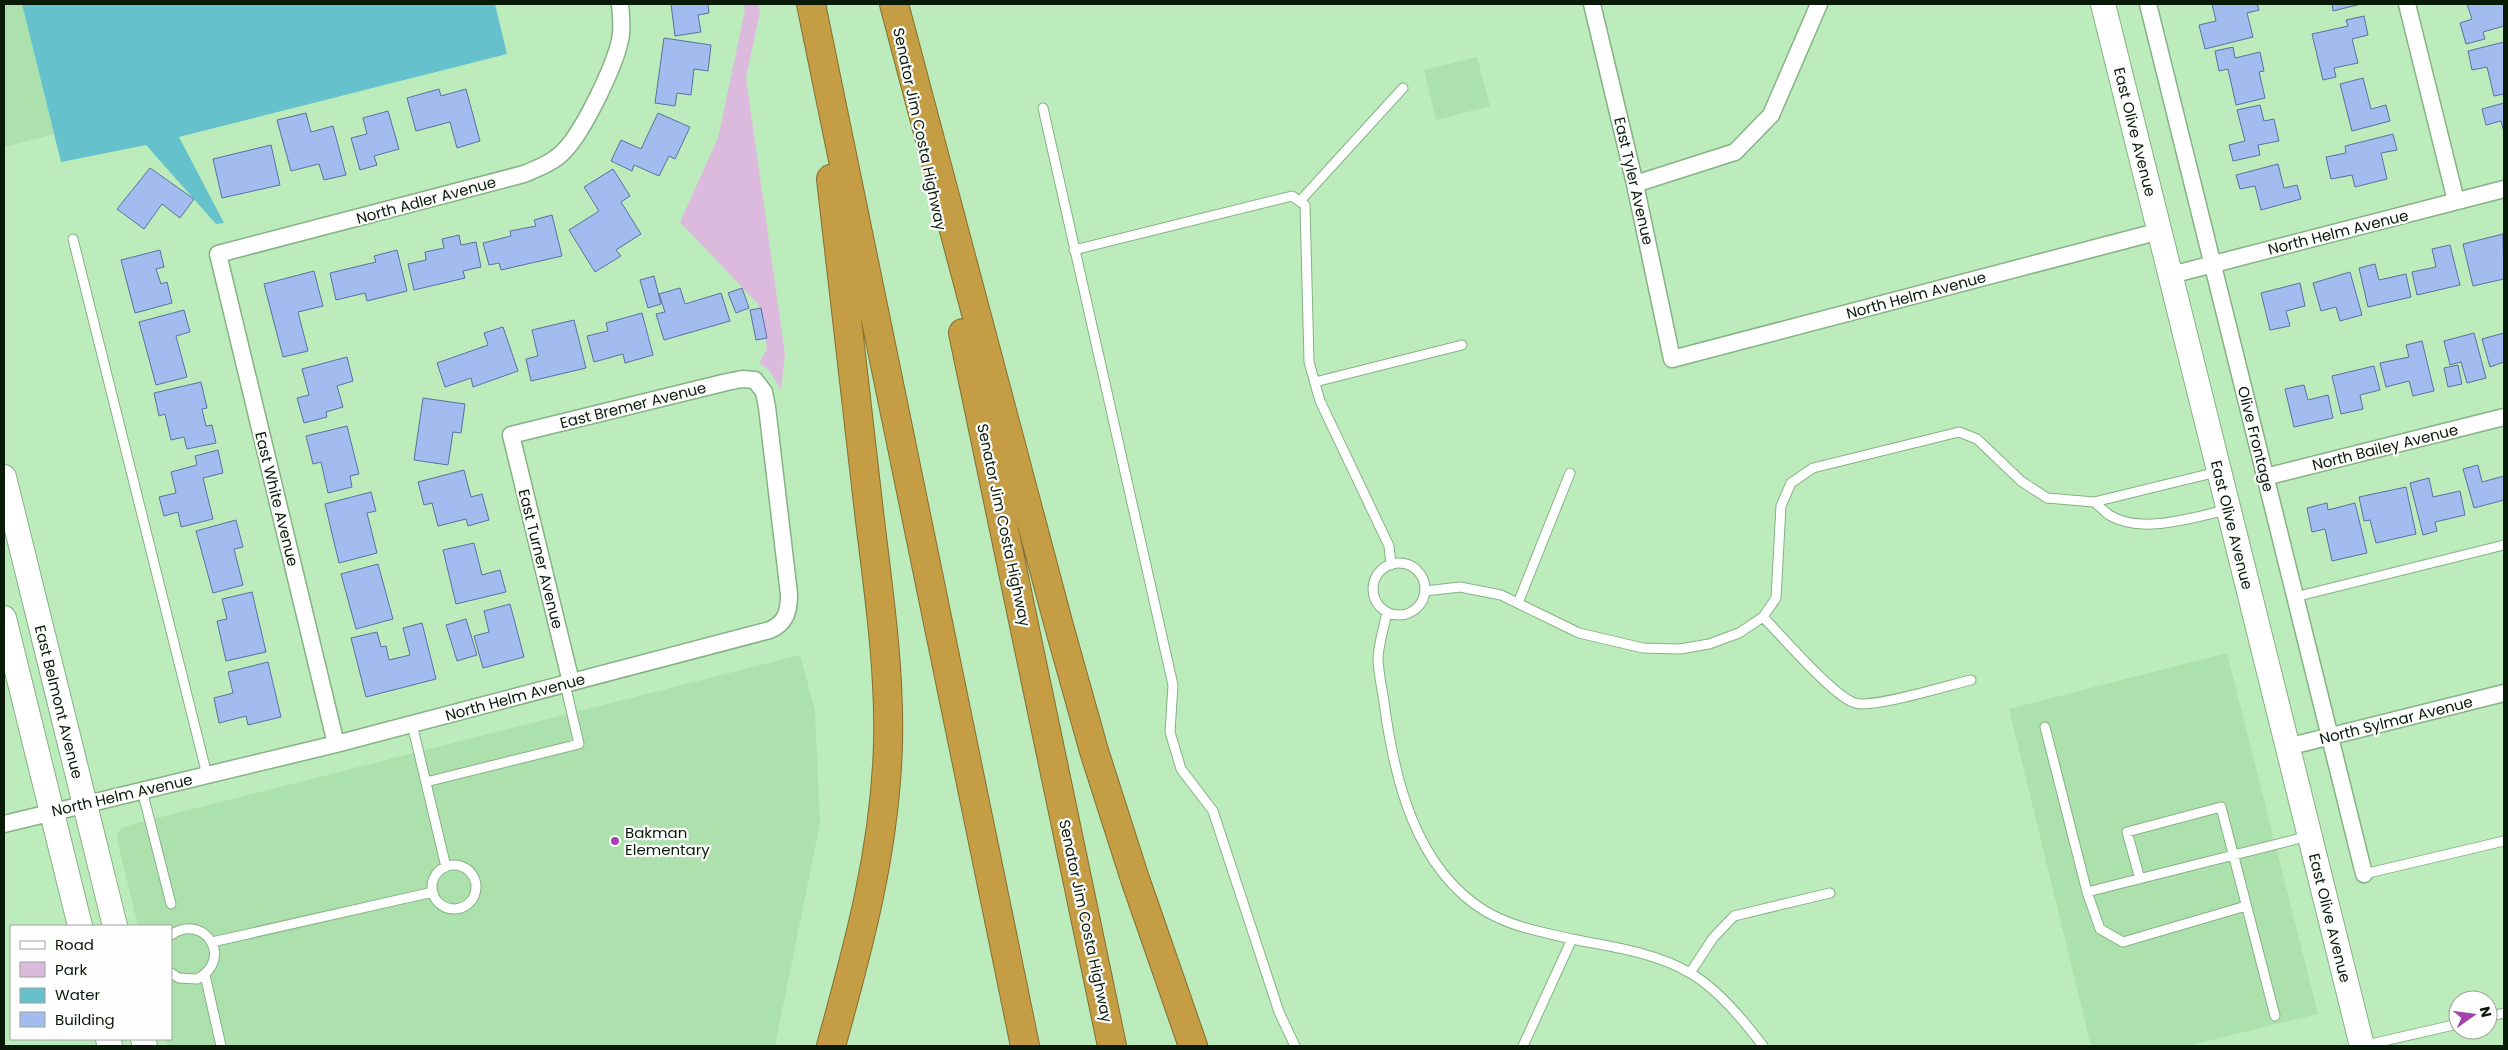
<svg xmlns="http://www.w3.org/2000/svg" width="2508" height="1050" font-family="Poppins,sans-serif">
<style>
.built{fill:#ace0ac}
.green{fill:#dbbadd}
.water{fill:#65c2cc}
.building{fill:#a2bcf0;stroke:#5a70a1}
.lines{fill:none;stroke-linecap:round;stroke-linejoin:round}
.lane-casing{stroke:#85b285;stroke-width:11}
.street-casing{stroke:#85b285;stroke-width:19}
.secondary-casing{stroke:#85b285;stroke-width:26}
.highway-casing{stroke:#836f30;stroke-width:30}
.lane{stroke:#fff;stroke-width:9}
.street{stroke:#fff;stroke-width:16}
.secondary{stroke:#fff;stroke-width:24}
.highway{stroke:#c59d45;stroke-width:28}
.poi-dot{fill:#a343ab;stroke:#fefefe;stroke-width:2}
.labels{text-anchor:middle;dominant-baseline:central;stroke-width:4.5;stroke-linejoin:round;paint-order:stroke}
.street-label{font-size:15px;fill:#091a09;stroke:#fefefe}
.poi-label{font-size:15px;fill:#091a09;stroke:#fefefe;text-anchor:start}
</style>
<rect width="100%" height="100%" fill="#bdecbc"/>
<path class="built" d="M4,4H22L54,134L4,147Z
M1477,57L1490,106L1436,120L1424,70Z
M2227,653L2318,1014L2187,1046H2091L2009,709Z
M800,655L815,710L820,823L775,1046H168L166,1039H171V926H138L117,840L118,832L122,827Z"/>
<path class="green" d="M743,4H758L760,12L746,78L785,354L781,390L769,370L759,363L767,349L759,305L680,222L718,138L745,10Z"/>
<path class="water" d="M22,4H495L507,54L179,137L224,223L216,224L146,145L61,162Z"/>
<path class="building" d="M671,4H708L709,13L698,15L701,32L675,36Z
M2212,4H2257L2259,10L2247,13L2253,37L2205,49L2199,25L2216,21Z
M2332,4H2361L2333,11Z
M2467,4H2504V26L2483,32L2485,39L2466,44L2460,23L2472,19Z
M2364,16L2368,35L2352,39L2358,63L2334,68L2336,77L2323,80L2312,34L2348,26L2346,20Z
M664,38L711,45L708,71L694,69L691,95L677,93L675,106L655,103Z
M2504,42V94L2494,96L2487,67L2472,70L2468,51Z
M2233,47L2235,58L2260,52L2264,71L2259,72L2265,98L2236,105L2228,69L2219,71L2215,51Z
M2363,78L2371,109L2386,105L2390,121L2352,131L2340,84Z
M439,89L441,96L466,89L480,141L457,148L450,122L416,131L407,98Z
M2504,103V132L2501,121L2486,125L2482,109Z
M2260,105L2264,121L2274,119L2279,141L2258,145L2260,155L2233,161L2229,145L2245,141L2237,110Z
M388,111L399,149L374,156L377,165L360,170L351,138L367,134L363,118Z
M306,113L311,132L333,126L346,175L324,180L319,164L291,171L277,120Z
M658,113L690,127L675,159L669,156L659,176L634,165L632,171L611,161L621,140L641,149Z
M2393,134L2397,150L2381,153L2387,179L2355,187L2352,175L2331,179L2326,157L2346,153L2345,146Z
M271,145L280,185L222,198L213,159Z
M2278,164L2284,188L2297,185L2301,199L2261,210L2255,186L2240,189L2236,175Z
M150,168L194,199L180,218L162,204L144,229L117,209Z
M613,169L630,196L621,202L641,234L616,250L621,256L595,272L569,230L599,211L584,187Z
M552,215L562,256L501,270L499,263L489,265L483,243L511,236L510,231L536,226L534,220Z
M2503,234L2504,279L2473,286L2463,244Z
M459,235L461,245L476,242L481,267L463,271L465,278L414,290L408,264L426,260L425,252L444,248L442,239Z
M2450,245L2460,285L2417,295L2412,272L2436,267L2432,249Z
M160,250L164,267L156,269L161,284L167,282L172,303L135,313L121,260Z
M397,250L407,291L367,301L365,293L336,300L330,273L376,262L374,256Z
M2375,264L2379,280L2406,274L2411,297L2368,307L2359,268Z
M314,271L323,306L298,312L308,351L283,357L264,284Z
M2350,272L2362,315L2340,321L2336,307L2321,311L2313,283Z
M654,276L661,304L648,308L640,280Z
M2300,283L2305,306L2286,311L2290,326L2270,330L2261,293Z
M680,288L685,304L721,293L730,321L664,340L656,314L665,312L659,294Z
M742,288L749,308L736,313L728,293Z
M761,308L767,338L756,340L750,310Z
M184,310L190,332L176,336L187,377L156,385L139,322Z
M642,313L653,355L625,363L623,354L594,362L587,336L608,331L606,323Z
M574,320L586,368L531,381L526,359L538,356L532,330Z
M503,327L518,371L473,387L471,378L445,387L437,363L488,345L484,333Z
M2474,333L2486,378L2467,383L2461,362L2450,365L2444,341Z
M2504,333V362L2490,367L2482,339Z
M2422,341L2434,391L2413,396L2409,381L2386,387L2380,363L2409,357L2406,345Z
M347,357L353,381L337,386L343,407L326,412L327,417L304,423L297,398L309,395L302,369Z
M2458,365L2462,384L2448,387L2444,368Z
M2374,366L2380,390L2360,395L2363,409L2341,414L2332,376Z
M201,382L207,408L202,409L206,426L212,425L216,443L187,449L184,437L171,440L165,414L159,416L154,393Z
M2304,385L2308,400L2328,395L2333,418L2294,427L2285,389Z
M423,398L465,404L461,433L453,432L448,465L414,460Z
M347,426L359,474L350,476L352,487L328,493L321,462L313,464L306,436Z
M218,450L223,473L203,478L213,519L181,527L178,512L164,516L159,497L176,493L171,472L197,465L195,456Z
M2478,465L2482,482L2504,476V500L2474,508L2463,469Z
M464,470L471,497L482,494L489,520L468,526L466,519L438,526L432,503L424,505L418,482Z
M2429,478L2433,497L2460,491L2465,515L2435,522L2437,531L2423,535L2410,483Z
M2406,487L2416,534L2376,543L2370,520L2364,521L2359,497Z
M371,492L376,511L367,513L377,553L339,563L325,504Z
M2327,503L2328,510L2355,503L2367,553L2332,561L2325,529L2312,532L2307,508Z
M236,520L243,547L234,549L243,585L213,593L196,531Z
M474,543L482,575L500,570L506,592L456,604L443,550Z
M378,564L393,619L356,629L341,574Z
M252,592L266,652L226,661L217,621L227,619L222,599Z
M510,604L524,657L483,668L474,636L489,632L484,611Z
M466,619L477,655L457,661L446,625Z
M422,623L436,679L366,697L351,638L377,632L381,647L386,646L389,660L410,655L403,628Z
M268,662L281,717L248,725L246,716L219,723L214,698L233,693L228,672Z"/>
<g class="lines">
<defs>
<path id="lane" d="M1043,108L1173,685L1170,732L1181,769L1213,811L1279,1012L1295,1046
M1300,201L1403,88
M73,239L207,775
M1074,250L1292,196L1305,205L1309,362L1320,401L1389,546L1391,565
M1315,382L1462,345
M2094,502C2099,506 2104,511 2109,515C2142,535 2192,517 2227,510
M1373 589a26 26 0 1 1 52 0a26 26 0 1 1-52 0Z
M1425,591L1460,587L1501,595L1579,633L1643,648L1680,649L1709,644L1739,633L1763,617L1776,598L1781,506L1791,483L1813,468L1959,432L1977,439L2021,481L2047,498L2094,502L2217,472
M2295,597L2504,545
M1518,603L1570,473
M1387,612C1384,627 1379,643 1378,657C1378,672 1382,688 1384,702C1394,778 1415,868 1485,911C1512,927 1542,932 1572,939
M1763,617C1782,636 1833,696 1855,703C1872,709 1949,685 1971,680
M412,724L446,867
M2045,727L2087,892
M426,782L579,744L565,684
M142,790L171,904
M432 887a22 22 0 1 1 44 0a22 22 0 1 1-44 0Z
M2364,874L2504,841
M2140,879L2127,832L2221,807L2275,1016
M2246,906L2123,942L2100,929L2087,892L2309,836
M171,935C204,912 235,959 197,979L179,978L171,973
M212,942L433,892
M1690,973L1713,938L1734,916L1830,893
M205,975L221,1046
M2488,1017L2504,1013
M1523,1046L1572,939C1611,947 1655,952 1690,973C1716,988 1745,1022 1763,1046
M2362,1046L2458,1024"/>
<path id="street" d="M1592,4L1635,184L1672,359L2160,231
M2148,4L2364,874
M2407,4L2456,201
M1635,184L1735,152L1771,115L1819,4
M2171,275L2504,189
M2265,477L2504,417
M336,744L218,254L524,174C538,168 554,162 564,151C583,132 618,61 621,34C622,24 621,14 620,4
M2287,747L2504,693
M4,824L336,744L770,630C786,623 789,611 789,594L767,407L764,392L755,380L742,379L727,382L511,435L571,682"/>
<path id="secondary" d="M2103,4L2362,1046
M4,477L115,926
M4,618L80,926
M108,1039L110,1046
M143,1039L145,1046"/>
<path id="highway" d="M811,4L1025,1046
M894,4L1059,626L1094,751L1135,879L1193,1046
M831,179C843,290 856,401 869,512C878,588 890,667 888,744C885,850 859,945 831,1046
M963,333L1112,1046"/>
</defs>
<use href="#lane" class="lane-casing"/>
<use href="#street" class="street-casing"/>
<use href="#secondary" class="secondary-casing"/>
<use href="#highway" class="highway-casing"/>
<use href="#lane" class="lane"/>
<use href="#street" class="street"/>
<use href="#secondary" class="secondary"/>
<use href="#highway" class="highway"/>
</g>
<circle class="poi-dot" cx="615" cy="841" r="5"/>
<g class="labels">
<g class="street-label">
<text transform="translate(920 129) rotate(78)">Senator Jim Costa Highway</text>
<text transform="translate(2135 132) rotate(76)">East Olive Avenue</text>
<text transform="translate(1634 181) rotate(77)">East Tyler Avenue</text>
<text transform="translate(426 200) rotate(-15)">North Adler Avenue</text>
<text transform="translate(2338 232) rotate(-14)">North Helm Avenue</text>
<text transform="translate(1916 295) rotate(-15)">North Helm Avenue</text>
<text transform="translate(633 405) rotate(-14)">East Bremer Avenue</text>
<text transform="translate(2256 439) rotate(76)">Olive Frontage</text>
<text transform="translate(2385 447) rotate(-14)">North Bailey Avenue</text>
<text transform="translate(277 499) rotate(76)">East White Avenue</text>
<text transform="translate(1004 525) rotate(78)">Senator Jim Costa Highway</text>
<text transform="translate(2232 525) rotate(76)">East Olive Avenue</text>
<text transform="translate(541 559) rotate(76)">East Turner Avenue</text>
<text transform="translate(515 697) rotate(-15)">North Helm Avenue</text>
<text transform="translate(59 702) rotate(76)">East Belmont Avenue</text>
<text transform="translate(2396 720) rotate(-14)">North Sylmar Avenue</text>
<text transform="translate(122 795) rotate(-13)">North Helm Avenue</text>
<text transform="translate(2330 918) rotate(76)">East Olive Avenue</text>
<text transform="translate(1086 921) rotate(78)">Senator Jim Costa Highway</text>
</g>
<g class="poi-label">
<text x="625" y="832">Bakman<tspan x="625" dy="17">Elementary</tspan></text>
</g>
</g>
<rect width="2508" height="1050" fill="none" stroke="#091a09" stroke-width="10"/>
<rect x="10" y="925" width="162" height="115" fill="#fefefe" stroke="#9ca39c"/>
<rect x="20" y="941" width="25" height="8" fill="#ffffff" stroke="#9ca39c"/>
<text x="55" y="950" font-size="15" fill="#091a09">Road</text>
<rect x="20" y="962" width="25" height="15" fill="#dbbadd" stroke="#9ca39c"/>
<text x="55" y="975" font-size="15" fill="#091a09">Park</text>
<rect x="20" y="988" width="25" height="15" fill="#65c2cc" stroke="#9ca39c"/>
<text x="55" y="1000" font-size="15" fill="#091a09">Water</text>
<rect x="20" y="1012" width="25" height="15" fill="#a2bcf0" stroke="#9ca39c"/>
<text x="55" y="1025" font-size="15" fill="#091a09">Building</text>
<g transform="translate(2473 1015) rotate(76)"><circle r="24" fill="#fefefe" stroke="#9ca39c"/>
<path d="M0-4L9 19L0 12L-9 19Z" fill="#a343ab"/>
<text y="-8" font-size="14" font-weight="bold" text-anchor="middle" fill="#091a09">N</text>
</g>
</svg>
